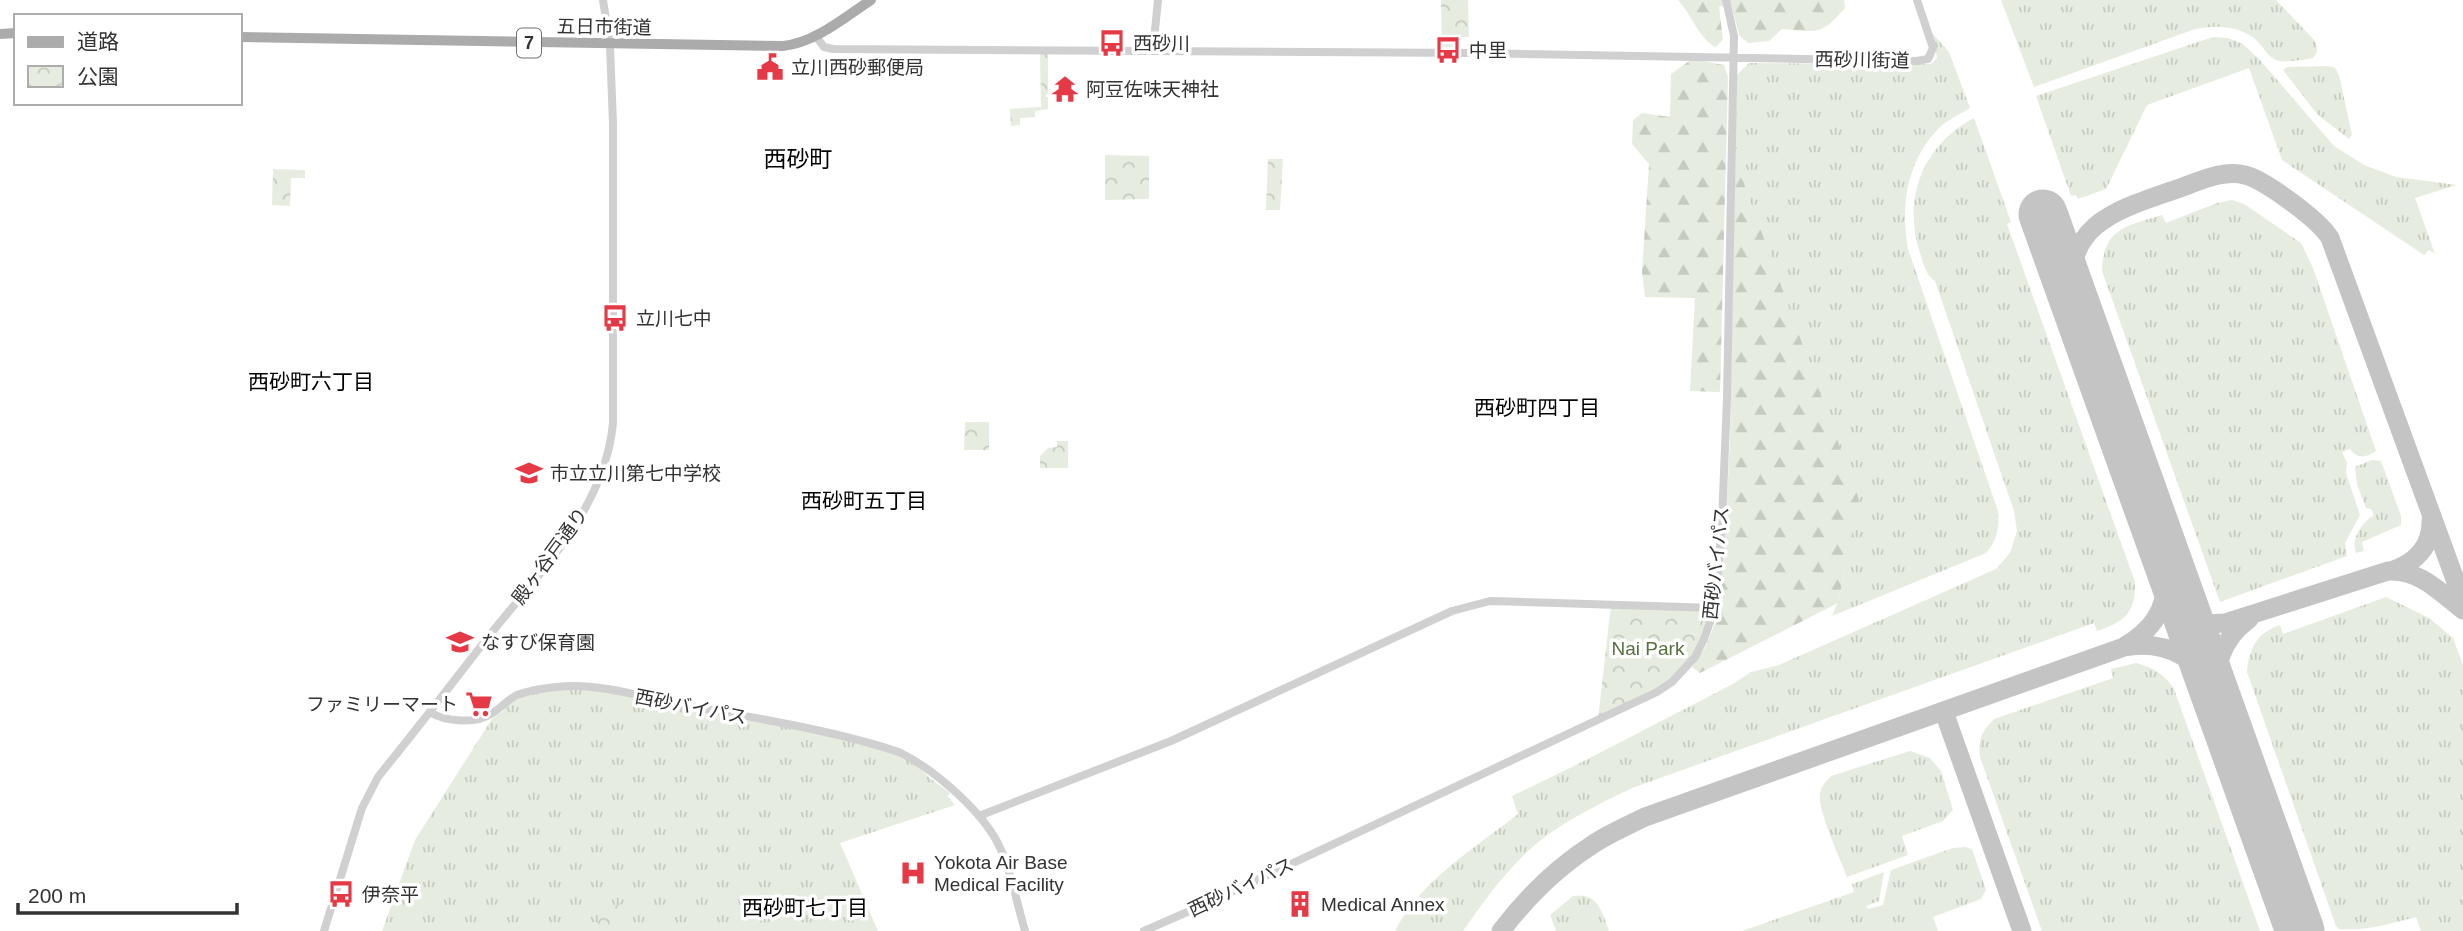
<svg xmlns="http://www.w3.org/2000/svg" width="2463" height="931" font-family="Helvetica,'Noto Sans JP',sans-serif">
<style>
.grass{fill:url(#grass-tufts)}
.forest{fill:url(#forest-firs)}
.park{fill:url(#park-crowns)}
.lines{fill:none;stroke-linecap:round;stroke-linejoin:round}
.taxiway{stroke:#c4c4c4;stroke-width:19}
.runway{stroke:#c4c4c4;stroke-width:49}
.tertiary{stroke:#d0d0d0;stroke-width:8}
.primary{stroke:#ababab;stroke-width:10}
.labels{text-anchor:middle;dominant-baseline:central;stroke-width:7;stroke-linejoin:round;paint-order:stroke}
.shield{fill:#fff;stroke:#707070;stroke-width:2}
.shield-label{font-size:18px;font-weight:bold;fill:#333}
.street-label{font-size:19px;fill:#333;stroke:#fff}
.poi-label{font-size:19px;fill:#333;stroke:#fff;text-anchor:start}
.park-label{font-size:19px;fill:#56703f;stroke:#fff}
.neighbourhood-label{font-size:21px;fill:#000;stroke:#fff}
.quarter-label{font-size:23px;fill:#000;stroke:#fff}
</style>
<defs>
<pattern id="grass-tufts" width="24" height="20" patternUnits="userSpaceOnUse" patternTransform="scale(1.75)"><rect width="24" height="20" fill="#e6ecdf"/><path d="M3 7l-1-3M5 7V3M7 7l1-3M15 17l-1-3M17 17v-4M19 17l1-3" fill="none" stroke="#c6cbc0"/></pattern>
<pattern id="forest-firs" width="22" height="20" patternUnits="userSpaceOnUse" patternTransform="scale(1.75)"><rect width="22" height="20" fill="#e6ecdf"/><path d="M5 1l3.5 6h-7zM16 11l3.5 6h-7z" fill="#c6cbc0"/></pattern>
<pattern id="park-crowns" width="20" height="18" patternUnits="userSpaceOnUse" patternTransform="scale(1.75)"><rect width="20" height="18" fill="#e6ecdf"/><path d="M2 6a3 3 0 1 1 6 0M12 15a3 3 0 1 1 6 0" fill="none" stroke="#c6cbc0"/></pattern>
</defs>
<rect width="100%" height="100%" fill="#fff"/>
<path class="grass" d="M2001,0H2276L2316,42L2317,52L2313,58C2303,60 2289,62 2279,61C2267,58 2263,45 2254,38C2236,25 2215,25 2195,29L2034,87Z
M1933,34L1949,52L1970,108C1960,114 1947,120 1939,128C1907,161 1900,205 1908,249L1998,511C1999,528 1998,539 1986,553L1832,616L1839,599L1858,500L1735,169L1737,75L1749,63L1931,64L1937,58Z
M2213,37L2228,38L2243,44L2260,60L2334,146L2364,165L2396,177L2457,185L2415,198L2435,254L2429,250L2424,255L2282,160L2249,68L2147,105L2106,189L2078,199L2076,195L2071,196L2036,96Z
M2328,66L2335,68L2339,75L2352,135L2349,139L2317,114L2283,70L2287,67Z
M1974,118L2011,222L2007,224L2135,582C2136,612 2125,622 2097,631L2094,623L1632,788C1595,806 1555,825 1525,854C1501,877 1482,904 1463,931H1395C1421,880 1475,848 1518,814L1512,796L1576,765L1733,684L1751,672L1779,665L1996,569L2010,553L2017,531L2014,511L1935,281C1925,274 1924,265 1920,253C1902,198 1923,145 1974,118Z
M2232,200L2244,204L2301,243L2313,268L2376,451C2366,458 2357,459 2350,449L2342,452L2347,463L2346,473L2360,515L2345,543L2347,556L2220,602L2102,271C2103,228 2127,226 2162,215L2166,223L2217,203Z
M2372,460L2381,461L2401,516V525L2362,542L2364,551L2356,553C2351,538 2361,523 2374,515L2371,509L2366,508L2357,484L2355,467Z
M2386,597L2429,618L2453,638L2463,665V931H2421L2416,917C2389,924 2368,931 2339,929L2336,926L2247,672C2249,648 2257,633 2280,625L2283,634Z
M2136,663C2154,668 2164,674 2174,689L2260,931H2042L1980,757C1978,739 1982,731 1994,719L2113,678L2111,669Z
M585,686L827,734L910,758L931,779L950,793L947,796L955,805L840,843L878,931H382L415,840L492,719L503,711L514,697Z
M1910,751L1930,758L1941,771L1953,810L1943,821L1902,836L1908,855L1847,877C1841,860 1817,809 1820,794C1821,785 1826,782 1831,776Z
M1965,847L1972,849L1986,890L1981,899L1933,917L1938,931H1742L1854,892L1852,884L1884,872L1879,901L1866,906L1868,909L1883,905L1891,870L1953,848Z
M1573,896C1598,892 1602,912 1609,931H1556L1550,915Z"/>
<path class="forest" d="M1678,0H1844L1845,8C1821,36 1817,32 1782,29L1769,41L1748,43L1739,35L1731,4L1719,7L1723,40L1715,47C1698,37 1692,15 1678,0Z
M1692,59L1724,65L1728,77L1720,392L1690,391L1695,298L1645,297L1642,272L1649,164L1632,144L1633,120L1642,113L1670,117L1671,74Z
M1735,169L1743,181L1859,500L1838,603L1700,673L1692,667L1705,648L1716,621L1726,521L1730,439Z"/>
<path class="park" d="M1441,0H1468L1469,37H1452L1453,49H1442Z
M1040,54H1048V109L1035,111V117L1020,118V125L1011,126L1010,109L1041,107Z
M1105,155L1149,156V199L1105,200Z
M1268,159H1283L1280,210H1266Z
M273,169L305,170V178H291L290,206L272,205Z
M965,422H989V450H964Z
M1057,441H1068V468H1040V456L1048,448L1057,447Z
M1611,605L1715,608L1704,639L1672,682L1598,719Z
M621,903L627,919L616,931L595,930C600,915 607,909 621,903Z"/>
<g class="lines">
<path class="taxiway" d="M2074,301C2060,224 2119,209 2177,189C2198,182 2222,169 2245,175C2265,180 2319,220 2330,238L2463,601
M2391,571C2415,563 2432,547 2431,520
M2187,616L2203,624L2225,623L2388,571C2419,569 2440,592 2463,610
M2125,646C2161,625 2169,599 2167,559
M2218,702C2213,669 2220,640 2249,619
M1944,712L2022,931
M1501,931C1527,897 1556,868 1592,845C1608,834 1627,826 1645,817L2124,647C2162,640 2191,654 2212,685"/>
<path class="runway" d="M2043,214L2300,931"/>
<path class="tertiary" d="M815,35L824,47L833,49L1474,53L1916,61L1928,59L1933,48L1917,0
M1153,50L1158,0
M430,712C445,722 476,724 491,714C501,708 507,700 517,695C533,689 553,687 570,686C606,685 645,698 680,704C753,718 829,729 899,752C932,768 976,806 995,838C1009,861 1017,904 1025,931
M979,816L1171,741L1452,611L1490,601L1715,608
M324,931L362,808L378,777L390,762C424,720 456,678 489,636C540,572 605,508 613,423V124L610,45L603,0
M1144,931L1210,902L1657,692L1672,682L1695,657L1704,639L1715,608L1722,521L1727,399L1734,36L1726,0"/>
<path class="primary" d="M0,34L16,33
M240,37L783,46C815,43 845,17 871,0"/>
</g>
<defs>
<symbol id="bus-bare" viewBox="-9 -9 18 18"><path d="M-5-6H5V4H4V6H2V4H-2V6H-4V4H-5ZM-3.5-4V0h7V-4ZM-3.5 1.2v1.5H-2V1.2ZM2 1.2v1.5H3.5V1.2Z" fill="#e63946" stroke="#fff" stroke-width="2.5" paint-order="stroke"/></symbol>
<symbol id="civic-bare" viewBox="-9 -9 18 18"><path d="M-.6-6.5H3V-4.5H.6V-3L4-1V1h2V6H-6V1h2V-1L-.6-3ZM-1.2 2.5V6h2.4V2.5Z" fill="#e63946" stroke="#fff" stroke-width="2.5" paint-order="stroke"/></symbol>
<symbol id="temple-bare" viewBox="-9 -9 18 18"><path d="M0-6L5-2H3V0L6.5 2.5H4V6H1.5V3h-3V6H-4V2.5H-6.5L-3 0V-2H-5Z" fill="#e63946" stroke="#fff" stroke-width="2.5" paint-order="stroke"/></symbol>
<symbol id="school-bare" viewBox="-9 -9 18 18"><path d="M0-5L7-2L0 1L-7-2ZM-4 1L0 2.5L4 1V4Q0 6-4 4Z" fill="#e63946" stroke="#fff" stroke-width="2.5" paint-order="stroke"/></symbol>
<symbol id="supermarket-bare" viewBox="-9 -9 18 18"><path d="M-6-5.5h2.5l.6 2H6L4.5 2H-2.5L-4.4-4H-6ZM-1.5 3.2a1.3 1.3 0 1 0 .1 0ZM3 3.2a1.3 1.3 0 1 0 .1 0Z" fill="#e63946" stroke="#fff" stroke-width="2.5" paint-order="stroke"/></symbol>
<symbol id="hospital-bare" viewBox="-9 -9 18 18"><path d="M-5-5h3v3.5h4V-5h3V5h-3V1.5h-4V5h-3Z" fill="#e63946" stroke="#fff" stroke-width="2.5" paint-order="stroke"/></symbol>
<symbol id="building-bare" viewBox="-9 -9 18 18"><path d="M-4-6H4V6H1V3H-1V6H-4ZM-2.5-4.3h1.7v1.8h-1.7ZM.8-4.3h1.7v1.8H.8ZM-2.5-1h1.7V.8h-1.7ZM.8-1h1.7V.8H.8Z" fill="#e63946" stroke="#fff" stroke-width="2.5" paint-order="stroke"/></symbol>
</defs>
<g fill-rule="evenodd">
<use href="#bus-bare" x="1093" y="24" width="38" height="38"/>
<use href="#bus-bare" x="1429" y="31" width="38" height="38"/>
<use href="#civic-bare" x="751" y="48" width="38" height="38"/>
<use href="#temple-bare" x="1046" y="70" width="38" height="38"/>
<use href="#bus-bare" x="596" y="299" width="38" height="38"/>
<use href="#school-bare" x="510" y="454" width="38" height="38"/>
<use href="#school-bare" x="441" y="623" width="38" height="38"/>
<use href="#supermarket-bare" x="460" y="685" width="38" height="38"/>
<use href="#hospital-bare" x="894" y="854" width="38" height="38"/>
<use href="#bus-bare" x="322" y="875" width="38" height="38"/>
<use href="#building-bare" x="1281" y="885" width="38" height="38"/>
</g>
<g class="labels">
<rect class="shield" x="517" y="28.5" width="24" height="29" rx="5"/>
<g class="shield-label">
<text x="529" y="43">7</text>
</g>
<g class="street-label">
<text transform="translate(604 27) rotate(1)">五日市街道</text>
<text transform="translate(1862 60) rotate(1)">西砂川街道</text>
<text transform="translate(550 556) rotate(-54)">殿ヶ谷戸通り</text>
<text transform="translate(1716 563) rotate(-84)">西砂バイパス</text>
<text transform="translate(691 707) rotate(11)">西砂バイパス</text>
<text transform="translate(1241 887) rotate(-25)">西砂バイパス</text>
</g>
<g class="poi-label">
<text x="1133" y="43">西砂川</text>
<text x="1469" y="50">中里</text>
<text x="791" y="67">立川西砂郵便局</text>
<text x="1086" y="89">阿豆佐味天神社</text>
<text x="636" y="318">立川七中</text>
<text x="550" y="473">市立立川第七中学校</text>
<text x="481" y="642">なすび保育園</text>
<text x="458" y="704" text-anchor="end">ファミリーマート</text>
<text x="934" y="862">Yokota Air Base<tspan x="934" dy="22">Medical Facility</tspan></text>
<text x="362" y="894">伊奈平</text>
<text x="1321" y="904">Medical Annex</text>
</g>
<g class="park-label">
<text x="1648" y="648">Nai Park</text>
</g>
<g class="neighbourhood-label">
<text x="311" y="381">西砂町六丁目</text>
<text x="1537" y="407">西砂町四丁目</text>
<text x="864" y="500">西砂町五丁目</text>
<text x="805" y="907">西砂町七丁目</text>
</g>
<g class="quarter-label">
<text x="798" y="159">西砂町</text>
</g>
</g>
<rect x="14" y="14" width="228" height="91" fill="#ffffff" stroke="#adadad" stroke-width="2"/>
<rect x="28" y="37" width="35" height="10" fill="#ababab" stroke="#adadad" stroke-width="2"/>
<text x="77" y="49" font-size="21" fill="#333333">道路</text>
<rect x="28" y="66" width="35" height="21" fill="url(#park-crowns)" stroke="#adadad" stroke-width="2"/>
<text x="77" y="84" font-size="21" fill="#333333">公園</text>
<path d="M18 903v10h219v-10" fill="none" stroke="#333333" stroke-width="3.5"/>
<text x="28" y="903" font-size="21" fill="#333333" stroke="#ffffff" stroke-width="5" paint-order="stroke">200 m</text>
</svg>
